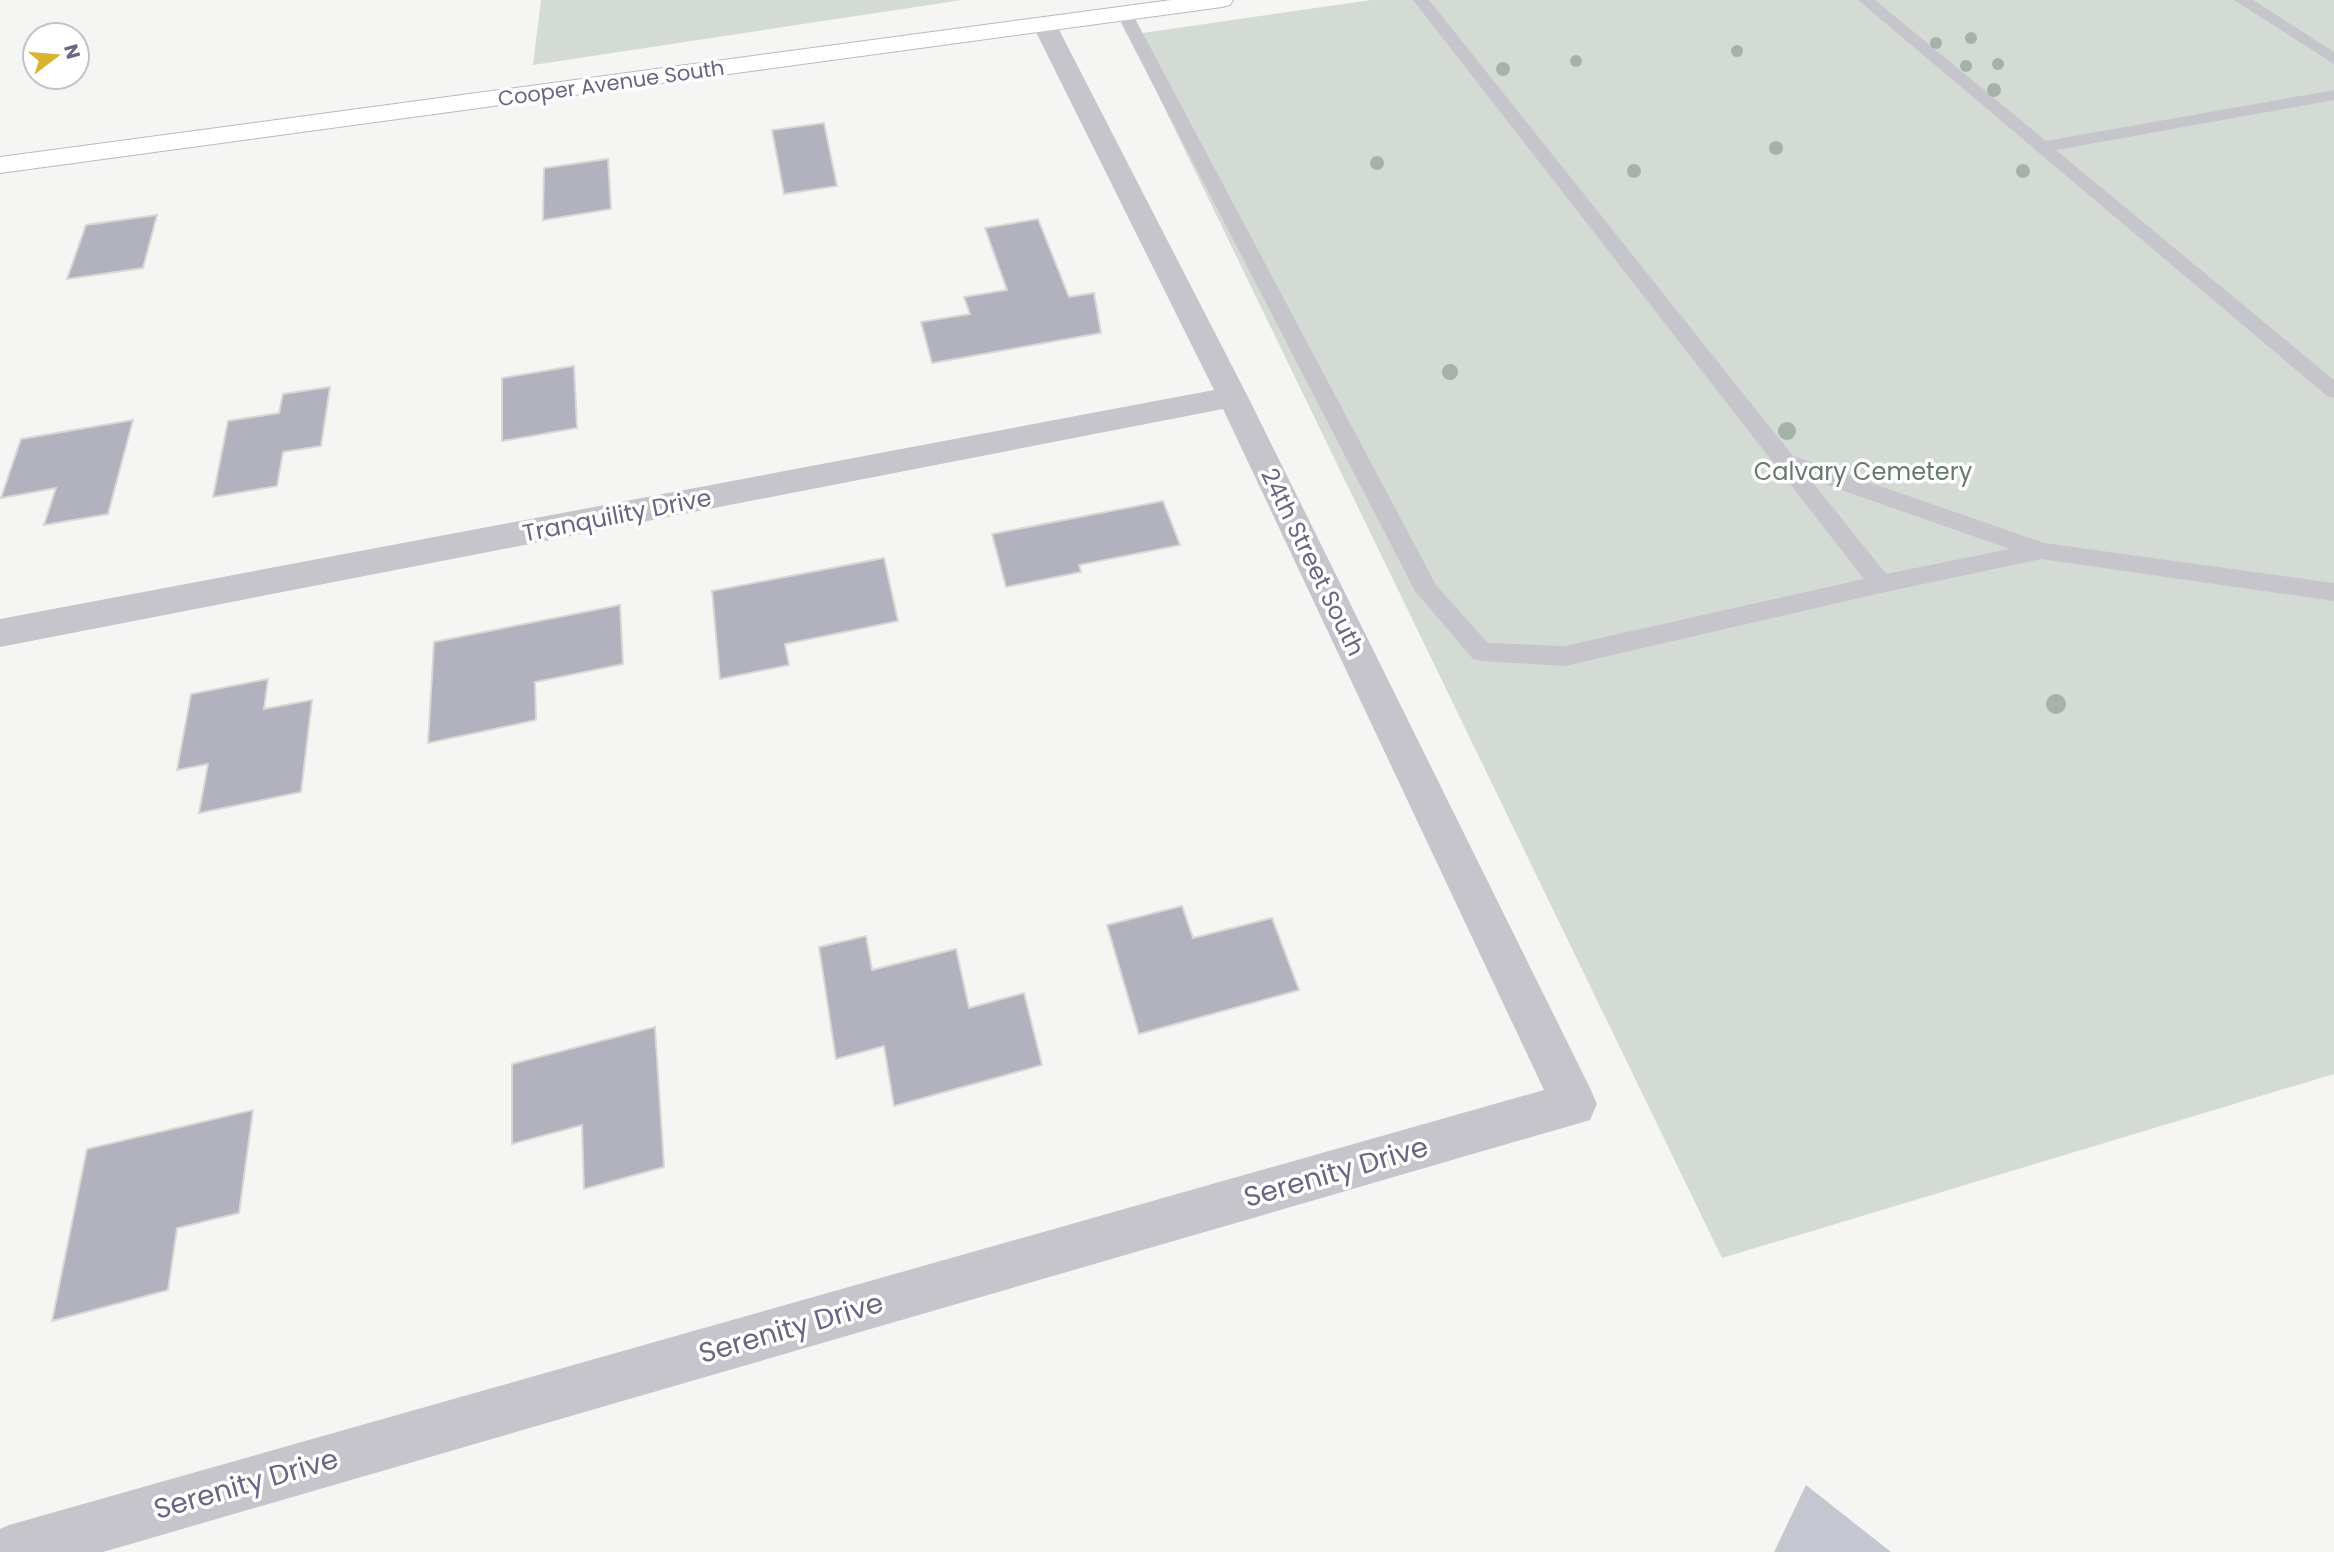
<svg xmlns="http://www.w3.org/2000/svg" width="2334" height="1552" font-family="Poppins,sans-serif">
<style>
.green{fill:#d3dbd4}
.water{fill:#c4c6d0}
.building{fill:#b1b2bd;stroke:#d7d8d6;stroke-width:2}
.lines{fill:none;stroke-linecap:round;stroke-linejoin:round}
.secondary-casing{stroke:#b9b9c1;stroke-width:2}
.lane{fill:#c5c5cb;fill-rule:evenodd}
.street{fill:#c5c5cb;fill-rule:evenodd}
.secondary{fill:#fff;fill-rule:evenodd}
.tree{fill:#a6b2a9}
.labels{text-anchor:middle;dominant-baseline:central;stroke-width:7;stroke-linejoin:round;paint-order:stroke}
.far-street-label{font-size:21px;fill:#676783;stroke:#fff}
.park-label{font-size:24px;fill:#667a6d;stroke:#fff}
.street-label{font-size:24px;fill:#676783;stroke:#fff}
.near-street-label{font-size:28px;fill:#676783;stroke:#fff}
</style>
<rect width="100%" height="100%" fill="#f5f6f3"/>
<path class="green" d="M541,0H962L533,65Z
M1371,0H2334V1074L1722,1258L1129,35Z"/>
<path class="water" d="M1806,1485L1891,1552H1774Z"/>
<path class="building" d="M824,123L837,186L784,194L772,130Z
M608,159L611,209L543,220L544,168Z
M157,215L143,268L67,279L86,225Z
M1038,219L1069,297L1094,293L1101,333L932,363L921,322L970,314L964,297L1007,290L985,228Z
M574,366L577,428L502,441V378Z
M330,387L321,446L283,452L277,486L213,497L228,421L279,413L283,394Z
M133,420L108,514L44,525L56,488L1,498L21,439Z
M1163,501L1180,545L1079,565L1081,572L1006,587L992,534Z
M884,558L898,621L785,644L789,665L720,679L712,591Z
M620,605L623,664L535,682L536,720L428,743L434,642Z
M268,679L264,709L312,700L301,792L199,813L208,764L177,770L191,694Z
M1182,906L1193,938L1272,918L1299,990L1139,1034L1107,925Z
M866,936L872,970L956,949L969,1008L1024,993L1042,1065L894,1106L884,1046L836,1059L819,947Z
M655,1027L664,1167L584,1189L582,1125L512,1144V1064Z
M253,1110L239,1213L177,1228L168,1290L52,1321L87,1149Z"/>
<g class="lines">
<defs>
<path id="secondary" d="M1171,0H1233L1230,5L1222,7L0,173V157Z"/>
</defs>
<use href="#secondary" class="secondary-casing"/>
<path class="lane" d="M1413,0H1429L1793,456L2044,543L2334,583V601L2041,559L1881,593L1565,666L1482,661L1473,659L1415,591L1116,13L1118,10H1130L1132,13L1436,585L1488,643L1565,646L1864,579ZM1810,479L2010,549L1886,574Z
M1858,0H1875L2046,141L2334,90V100L2056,150L2334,380V398L2327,396Z
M2234,0H2253L2334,52V64Z"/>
<path class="street" d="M1044,17L1052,19L1056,24L1248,397L1590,1088L1597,1104L1590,1120L103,1552H0V1529L9,1525L1544,1090L1223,409L0,647V619L1214,390L1032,24L1036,19Z"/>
<use href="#secondary" class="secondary"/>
</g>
<g class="tree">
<circle cx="1971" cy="38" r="6"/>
<circle cx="1936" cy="43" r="6"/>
<circle cx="1737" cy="51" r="6"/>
<circle cx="1576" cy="61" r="6"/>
<circle cx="1998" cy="64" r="6"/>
<circle cx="1966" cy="66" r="6"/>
<circle cx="1503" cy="69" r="7"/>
<circle cx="1994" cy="90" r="7"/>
<circle cx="1776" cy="148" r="7"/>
<circle cx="1377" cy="163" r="7"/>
<circle cx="1634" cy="171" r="7"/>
<circle cx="2023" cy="171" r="7"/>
<circle cx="1450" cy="372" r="8"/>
<circle cx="1787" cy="431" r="9"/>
<circle cx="2056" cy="704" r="10"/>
</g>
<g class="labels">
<g class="far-street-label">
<text transform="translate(611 83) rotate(-8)">Cooper Avenue South</text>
</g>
<g class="park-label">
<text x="1863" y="471">Calvary Cemetery</text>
</g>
<g class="street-label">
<text transform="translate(617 515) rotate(-11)">Tranquility Drive</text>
<text transform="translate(1313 562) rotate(64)">24th Street South</text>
</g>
<g class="near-street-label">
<text transform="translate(1336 1172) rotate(-16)">Serenity Drive</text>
<text transform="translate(791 1328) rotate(-16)">Serenity Drive</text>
<text transform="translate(246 1484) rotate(-16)">Serenity Drive</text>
</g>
</g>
<g transform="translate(56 56) rotate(74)"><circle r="33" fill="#ffffff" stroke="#c2c2cd" stroke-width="2"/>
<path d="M0-5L12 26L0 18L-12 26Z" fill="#dab430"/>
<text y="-10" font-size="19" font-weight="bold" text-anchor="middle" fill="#676783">N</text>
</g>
</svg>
